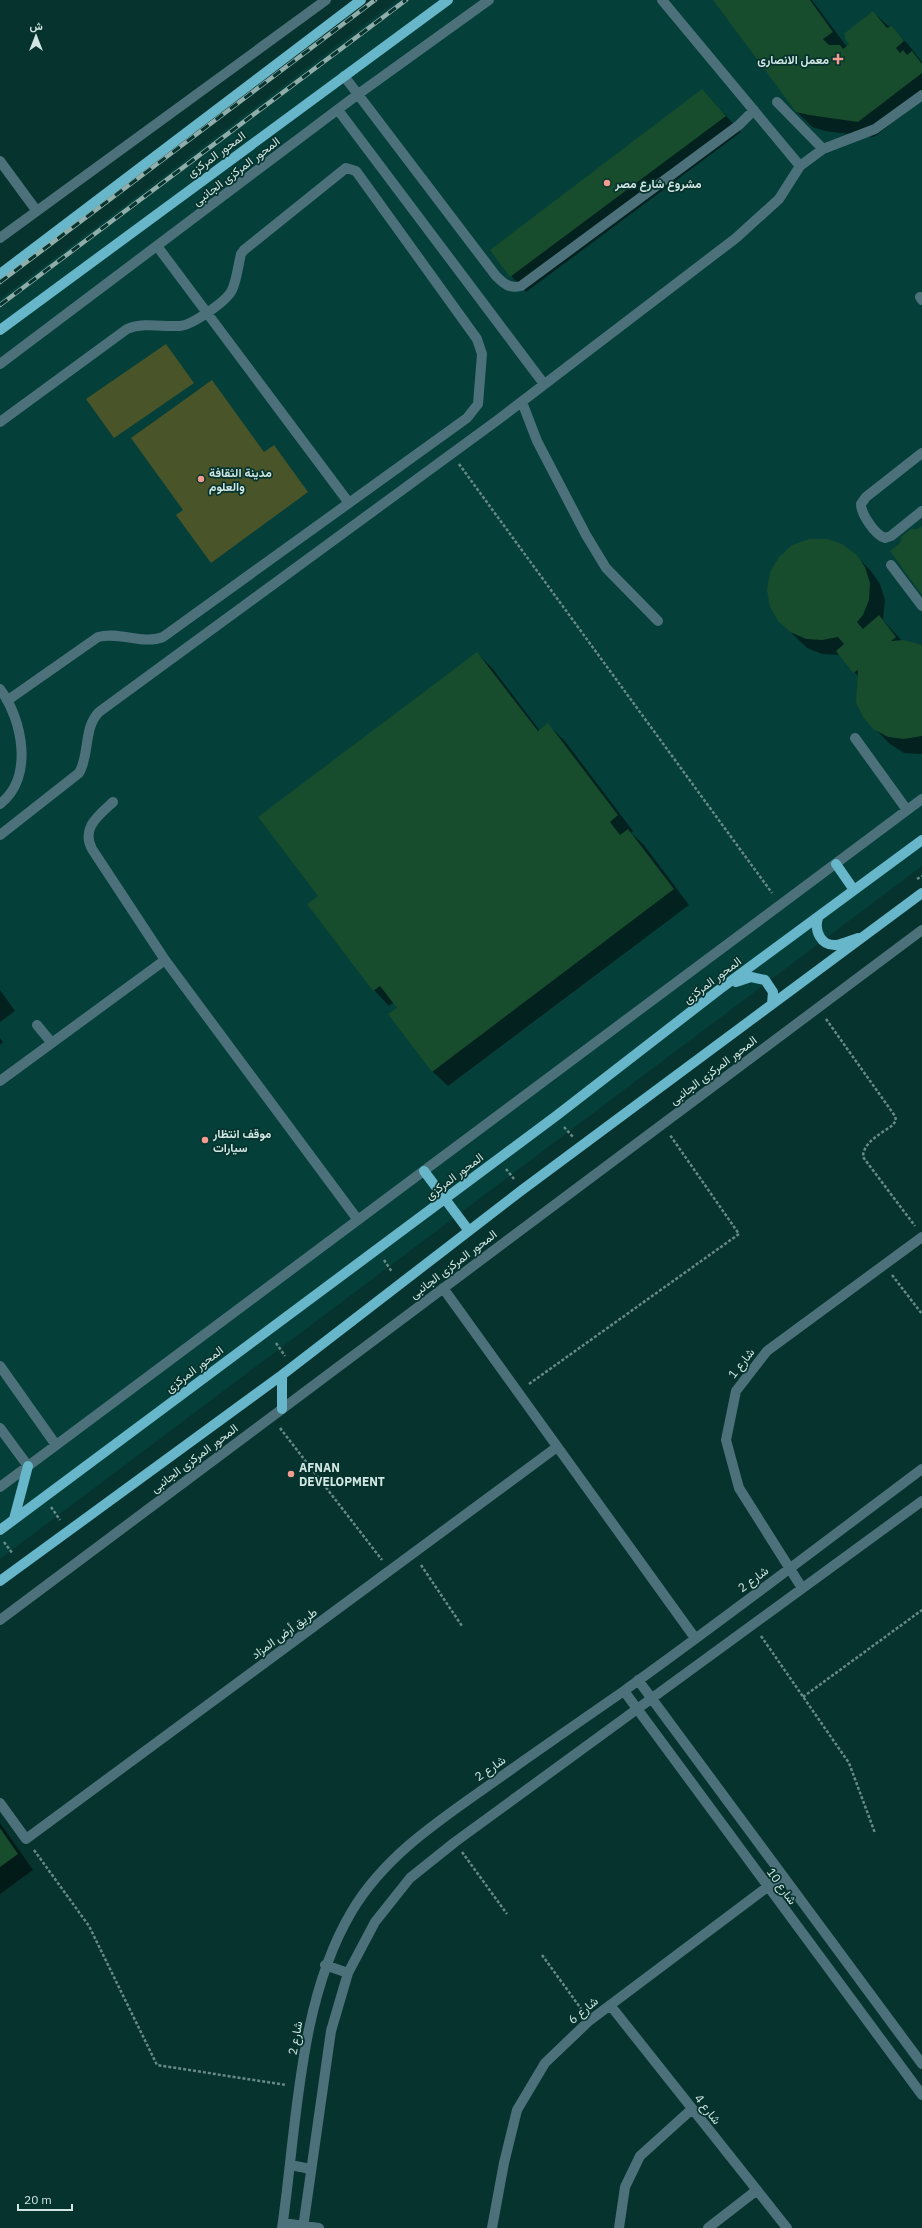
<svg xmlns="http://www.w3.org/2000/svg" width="922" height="2228" font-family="'IBM Plex Sans',Vazirmatn,sans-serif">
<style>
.built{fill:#043f3a}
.green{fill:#495529}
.shadow{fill:#0007}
.building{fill:#174c2c}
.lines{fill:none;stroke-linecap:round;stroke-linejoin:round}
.path{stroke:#688a86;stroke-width:2.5;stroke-dasharray:3 2;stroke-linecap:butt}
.minor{stroke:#4c717a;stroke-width:10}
.major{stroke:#67b6c9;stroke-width:10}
.rail-casing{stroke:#90ada9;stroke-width:4.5}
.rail{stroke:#06332e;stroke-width:3;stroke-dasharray:9;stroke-linecap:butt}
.poi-dot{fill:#f59c90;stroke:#06332e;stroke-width:1.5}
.labels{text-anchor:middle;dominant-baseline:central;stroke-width:3.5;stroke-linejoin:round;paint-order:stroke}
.poi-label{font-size:12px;font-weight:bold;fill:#d0e6e2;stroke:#06332e;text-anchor:start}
.street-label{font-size:12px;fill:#d0e6e2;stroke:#06332e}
</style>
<rect width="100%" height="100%" fill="#06332e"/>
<path class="built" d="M397,0H922V866L0,1559V299Z"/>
<path class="green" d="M166,344L194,383L114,438L86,399Z
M212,380L264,452L274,445L308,492L211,563L176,515L183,510L131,438Z"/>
<path class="shadow" d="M714,0H812L847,47L873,12L907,43L922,62V100L874,137L825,131L812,127L796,111Z
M702,90L741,132L526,292L511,276Z
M855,555L871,571L880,584L885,600L883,620L902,641L922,646V754L904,753L890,744L874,728L859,677L840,655L822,654L807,648L779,621Z
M477,653L493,669L540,731L548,725L564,740L633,831L631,833L644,845L689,905L448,1086L432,1071L394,1002L389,1006L374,990L319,897Z
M0,990L15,1011L0,1022Z
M0,1038L3,1042L0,1045Z
M0,1823L33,1870L0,1894Z"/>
<path class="building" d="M713,0H810L833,32L823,39L829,45H840L843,49L849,44L845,39V33L873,11L887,28L892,26L904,41L896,48L900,53L903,50L907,55L912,51L922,64V73L858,122L809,115L796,112Z
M702,89L726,116L510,277L490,250Z
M922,526V595L890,551L900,543L902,536L911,529H918Z
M809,539H827L842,544L856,554L865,567L870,583L869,600L863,615L857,622L863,629L879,615L896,637L891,641L904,640L922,645V736L904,739L888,737L873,729L863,717L856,702L858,670L853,673L836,651L844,644L838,637L822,640L806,639L790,632L778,621L770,607L767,590L770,572L779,557L792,545Z
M477,652L538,731L548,723L618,815L610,822L620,835L628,829L674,889L432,1072L388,1014L397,1008L380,986L373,991L307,904L318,896L258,817Z
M0,1828L18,1854L0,1867Z"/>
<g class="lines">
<path class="path" d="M459,464L772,893
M917,879L922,876
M826,1019L895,1116L896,1120L893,1125C882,1133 863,1142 863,1157L915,1226
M564,1127L573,1137
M506,1169L514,1179
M384,1260L392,1272
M892,1275L922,1314
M276,1343L285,1356
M529,1384L739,1234L670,1135
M280,1428L382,1560
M51,1507L60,1520
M4,1542L13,1554
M421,1565L462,1626
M761,1636L849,1763L875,1833
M803,1697L922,1610
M34,1850L89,1926L157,2065L286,2085
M462,1852L507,1914
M542,1955L582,2010"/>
<path class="minor" d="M662,0L800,166L823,149L875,129L922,95
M344,76L496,276C504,284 510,289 521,286L739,125L754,110
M777,102L823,149
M338,110L544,384
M0,161L36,210
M0,238L326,0
M157,246L349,503
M920,297L922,300
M0,364L357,95L489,0
M522,402L537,441L586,535L606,568L658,621
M0,422L127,329C144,322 162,327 179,326C191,326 227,301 232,290C237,279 238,266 241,254L244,250L346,168L356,171L477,339L482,354L478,404L467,418L163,637C142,645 119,631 98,637L8,700
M922,453L866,497L861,504C861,514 875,535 885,538L891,536L922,511
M891,565L922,606
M0,689C23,720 34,778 0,804
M855,738L907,810
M113,802C98,816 81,828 92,849L165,960L358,1220
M0,835L79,773C90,755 83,728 99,712L499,419L736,238L779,199L800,166
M37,1025L51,1042
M0,1081L165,960
M443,1288L695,1638
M0,1366L56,1445
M0,1428L28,1466
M0,1487L922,799
M802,1588L739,1488L726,1440L736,1391L767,1351L922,1237
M0,1620L922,930
M638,1680L922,2064
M624,1691L922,2095
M0,1803L26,1839L557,1447
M325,1965L348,1973
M610,2005L787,2228
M290,2165L311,2169
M283,2223L319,2228
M282,2228C297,2126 298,2001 352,1911C386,1854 443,1818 495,1781C537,1751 579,1722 621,1693C723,1620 822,1544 922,1469
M303,2228L331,2031L348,1973L375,1922L410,1878L455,1842L922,1501
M492,2228L504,2163L517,2110L545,2063L589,2021L782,1876
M619,2228L625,2187L640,2156L692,2109
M708,2228L757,2190"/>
<path class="major" d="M0,274L361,0
M0,330L448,0
M836,864L854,890
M818,918C814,931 821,946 836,945C843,944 851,940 858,938
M736,982L751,977L765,980L773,992L772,1004
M424,1171L469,1231
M282,1375V1409
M14,1519L28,1466
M0,1530L556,1116L720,989L922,840
M0,1581L282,1375L522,1190L922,893"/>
<defs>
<path id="rail" d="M0,282L375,0
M0,305L406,0"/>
</defs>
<use href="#rail" class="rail-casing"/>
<use href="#rail" class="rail"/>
</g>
<g class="poi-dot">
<path d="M836 53h4v4h4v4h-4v4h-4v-4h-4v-4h4z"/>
<circle cx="607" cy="183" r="4"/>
<circle cx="201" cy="479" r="4"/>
<circle cx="205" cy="1140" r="4"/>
<circle cx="291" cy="1474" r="4"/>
</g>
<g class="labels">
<g class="poi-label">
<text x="829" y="59" text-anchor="end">معمل الانصارى</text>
<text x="615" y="183">مشروع شارع مصر</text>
<text x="209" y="472">مدينة الثقافة<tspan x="209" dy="14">والعلوم</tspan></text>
<text x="213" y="1133">موقف انتظار<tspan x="213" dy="14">سيارات</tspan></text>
<text x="299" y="1467">AFNAN<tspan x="299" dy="14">DEVELOPMENT</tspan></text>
</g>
<g class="street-label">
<text transform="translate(216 154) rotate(-36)">المحور المركزى</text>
<text transform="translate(236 171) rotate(-37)">المحور المركزى الجانبى</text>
<text transform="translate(712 980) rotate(-37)">المحور المركزى</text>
<text transform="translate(713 1070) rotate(-37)">المحور المركزى الجانبى</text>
<text transform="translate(454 1176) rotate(-37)">المحور المركزى</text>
<text transform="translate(453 1264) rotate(-37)">المحور المركزى الجانبى</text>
<text transform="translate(741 1363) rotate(-52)">شارع 1</text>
<text transform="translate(194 1369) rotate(-37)">المحور المركزى</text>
<text transform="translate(194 1458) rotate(-37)">المحور المركزى الجانبى</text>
<text transform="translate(753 1579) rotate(-37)">شارع 2</text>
<text transform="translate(284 1633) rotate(-36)">طريق أرض المزاد</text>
<text transform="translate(490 1768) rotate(-35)">شارع 2</text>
<text transform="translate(782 1886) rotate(54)">شارع 10</text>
<text transform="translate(583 2010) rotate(-40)">شارع 6</text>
<text transform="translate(295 2038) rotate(-80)">شارع 2</text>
<text transform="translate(708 2109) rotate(52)">شارع 4</text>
</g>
</g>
<g transform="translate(36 36)" stroke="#06332e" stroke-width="3" paint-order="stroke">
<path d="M0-3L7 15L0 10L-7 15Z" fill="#d0e6e2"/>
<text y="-6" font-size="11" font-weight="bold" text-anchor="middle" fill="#d0e6e2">ش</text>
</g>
<path d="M18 2204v6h54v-6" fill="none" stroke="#d0e6e2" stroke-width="2"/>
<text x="24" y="2204" font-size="12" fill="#d0e6e2" stroke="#06332e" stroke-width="3" paint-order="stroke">20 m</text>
</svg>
